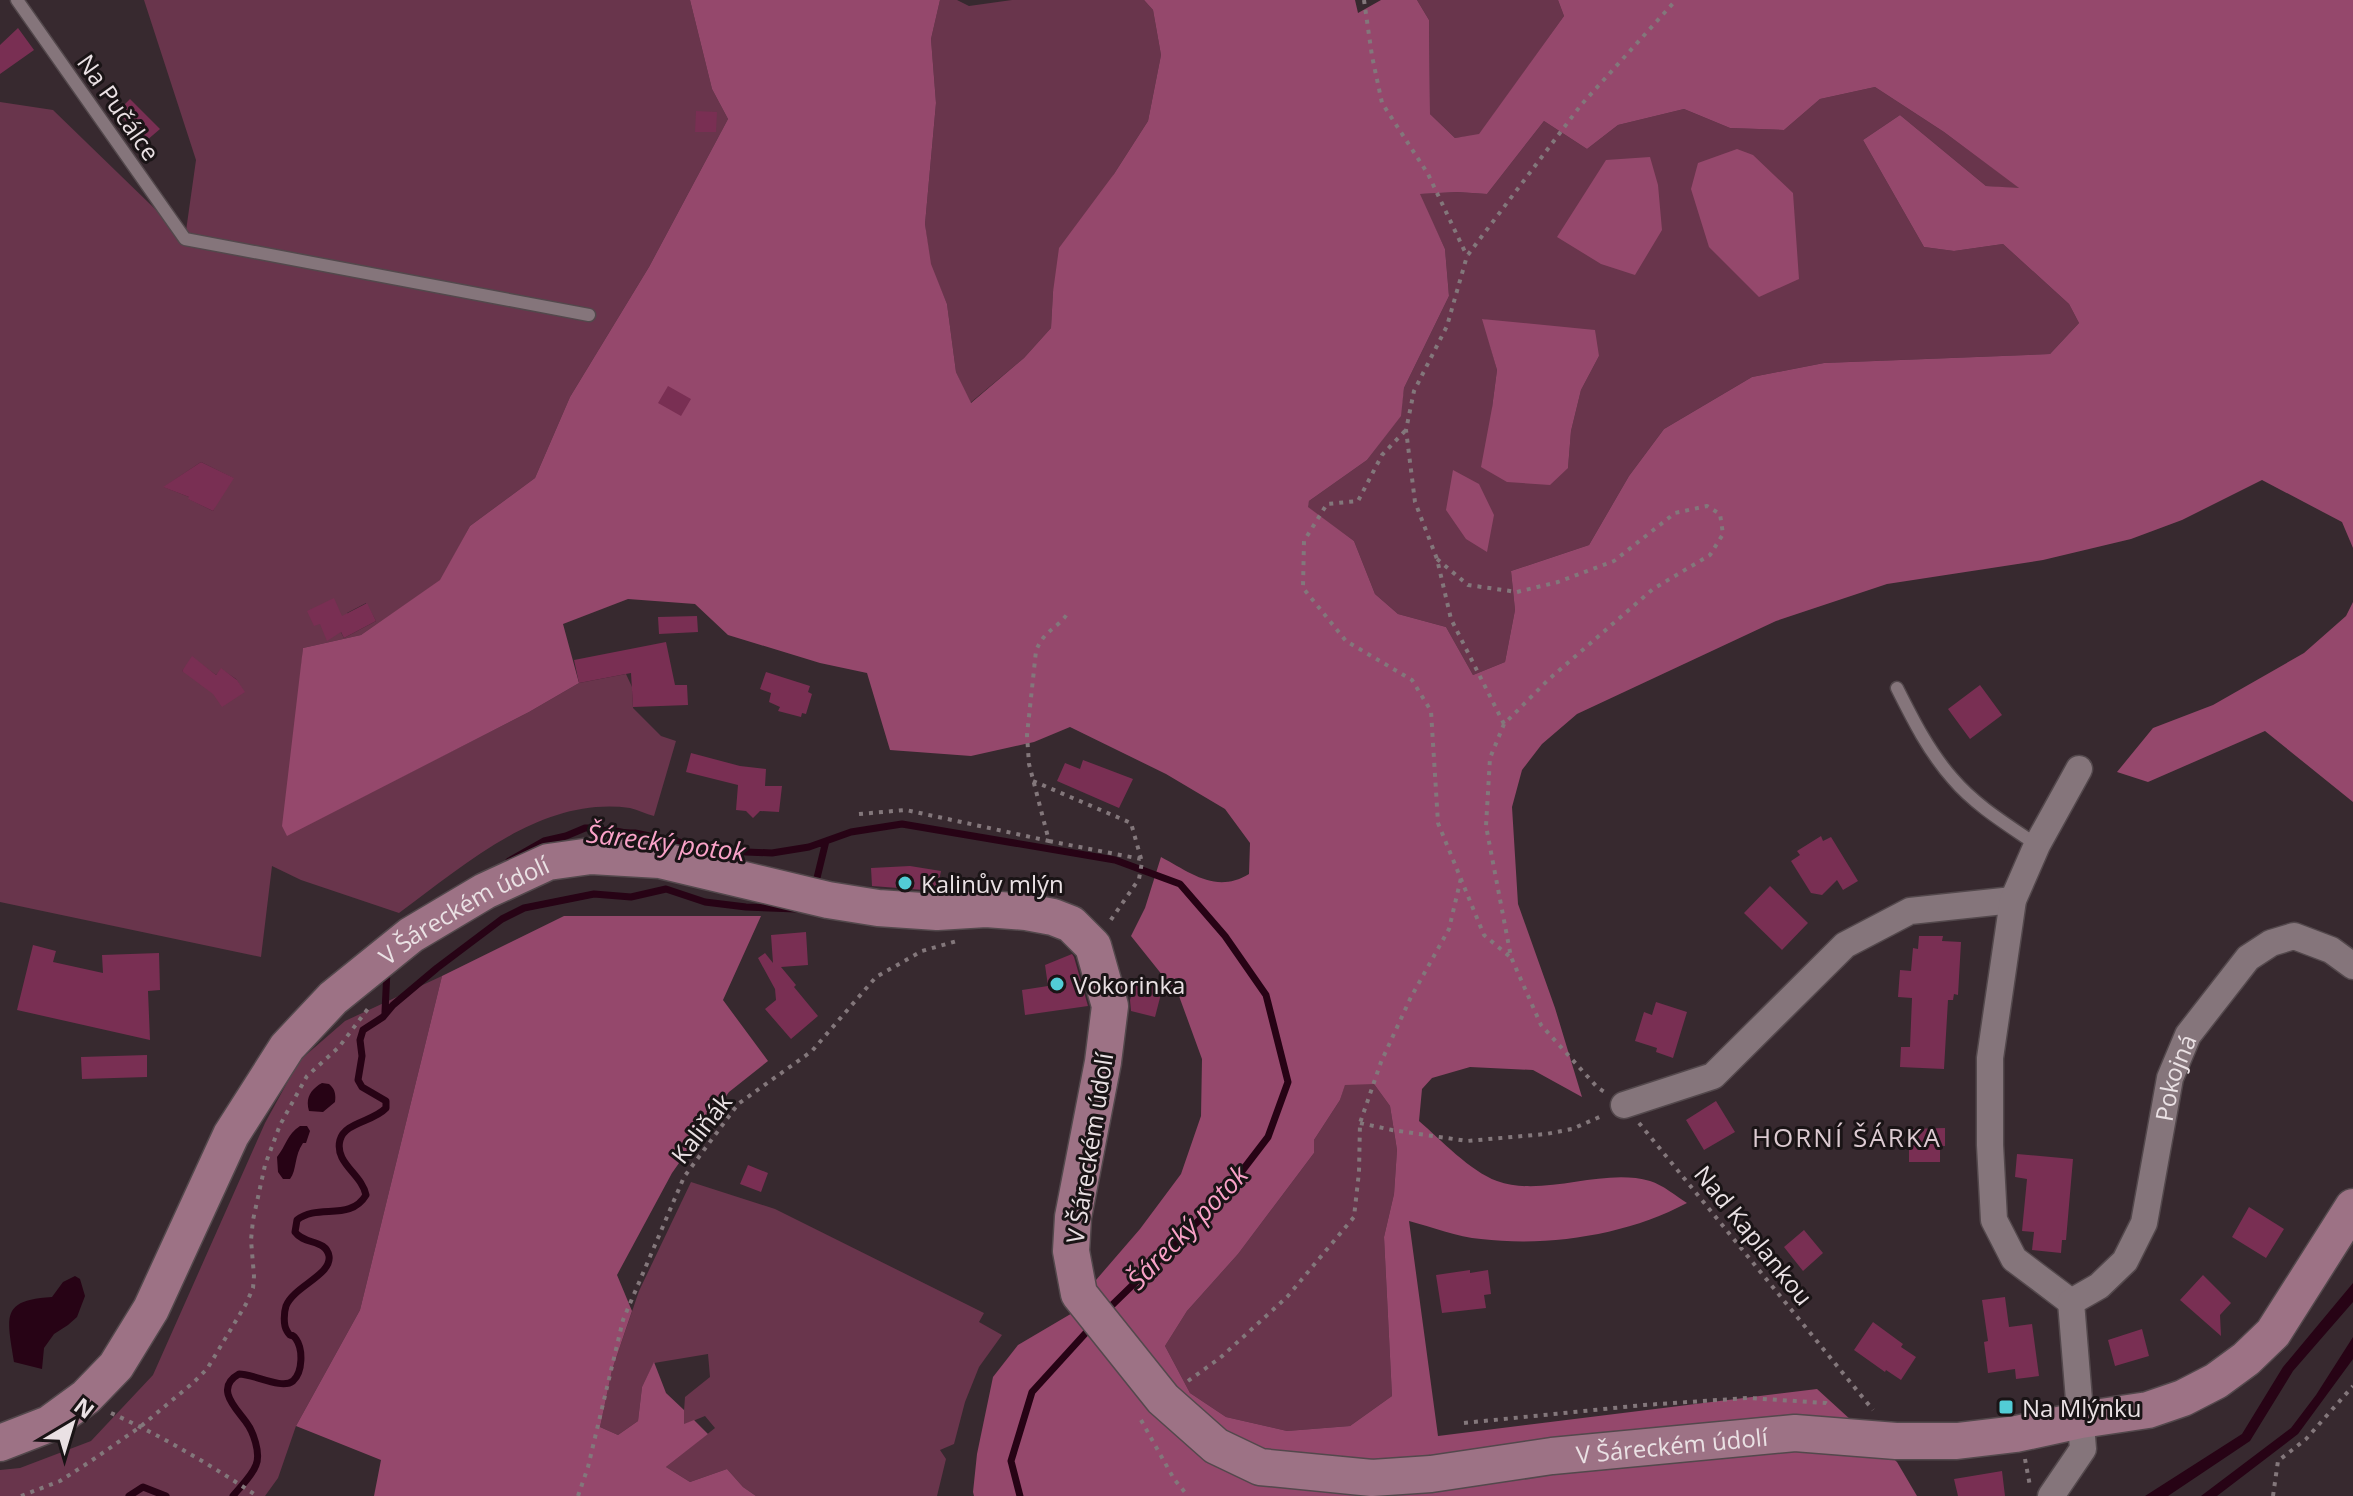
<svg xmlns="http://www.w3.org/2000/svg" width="2353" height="1496" font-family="'Open Sans',sans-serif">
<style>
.green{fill:#69354c;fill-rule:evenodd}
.forest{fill:#95486c;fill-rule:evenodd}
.water{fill:#270315}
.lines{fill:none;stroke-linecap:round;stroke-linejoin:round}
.stream{stroke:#270315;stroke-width:7}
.building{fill:#792f53}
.lane-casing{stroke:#53484c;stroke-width:15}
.street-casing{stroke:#53484c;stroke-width:29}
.secondary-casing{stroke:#53484c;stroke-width:39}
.path{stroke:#83777b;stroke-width:4;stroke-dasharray:4 6;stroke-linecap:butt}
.lane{stroke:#85757b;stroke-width:12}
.street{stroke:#85757b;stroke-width:26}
.secondary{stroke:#9d7285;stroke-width:36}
.poi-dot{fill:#52ccd6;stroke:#1a1416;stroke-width:3}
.labels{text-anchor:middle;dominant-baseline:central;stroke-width:6;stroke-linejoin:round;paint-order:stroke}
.street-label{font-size:24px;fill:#eae1e4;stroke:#1a1416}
.poi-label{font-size:24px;fill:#eae1e4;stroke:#1a1416;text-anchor:start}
.water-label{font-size:26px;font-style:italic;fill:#faa2c8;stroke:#1a1416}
.neighbourhood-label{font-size:26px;letter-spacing:2px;fill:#dccad1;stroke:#1a1416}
</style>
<rect width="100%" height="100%" fill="#37292f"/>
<path class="green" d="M144,0H690L712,89L728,119L649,267L570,397L535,478L470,526L441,580L361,635L303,648L287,835L529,712L579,683L626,674L632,687L633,708L661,736L676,741L654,816C646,814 638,810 630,808C541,796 466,864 399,913L301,880L272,866L261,957L0,902V102L53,110L185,238L196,160ZM201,462L233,478L220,496L213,511L189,499V497L164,487ZM366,603L376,621L344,638L337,625L350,618L347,613ZM193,658L216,675L221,669L236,679L244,692L182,671Z
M940,0H957L969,6L1012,0H1144L1153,10L1161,55L1148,121L1114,174L1053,292L1051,328L1024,358L970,403L956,372L947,304L930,264L925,224L936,103L931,39Z
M1417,0H1558L1564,16L1479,135L1455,138L1430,114L1429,20Z
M1875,87L1944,132L2021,189L1986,186L1900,115L1863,140L1924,247L1954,251L2003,244L2069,304L2079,323L2050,354L1824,363L1752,377L1664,429L1629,476L1589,545L1511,571L1515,610L1505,662L1473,675L1446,627L1398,614L1375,594L1354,541L1307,507L1309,501L1367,460L1400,416L1404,388L1449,296L1445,249L1419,194L1457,192L1487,194L1544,121L1587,149L1618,125L1684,109L1730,128L1784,130L1820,99ZM1483,319L1599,356L1581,390L1571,431L1568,468L1492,408L1497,370Z
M442,976L360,1310L296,1426L278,1478L265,1496H0V1470L20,1468L91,1441L153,1375L265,1123L299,1061L345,1021Z
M1345,1084H1374L1390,1106L1397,1150L1394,1194L1384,1237L1392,1396L1350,1426L1287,1431L1226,1417L1190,1393L1165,1346L1187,1311L1238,1254L1314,1153V1140L1340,1100Z
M691,1182L775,1209L984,1313L979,1322L1002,1335L979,1367L965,1402L954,1444L940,1450L946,1459L937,1496H756L743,1487L727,1469L690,1482L666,1467L715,1428L705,1416L683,1425L685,1397L710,1377L708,1354L654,1363L642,1387L638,1421L618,1435L600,1427L612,1370L639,1291Z"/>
<path class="forest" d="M690,0H940L931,39L936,103L925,224L931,264L947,304L956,372L971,403L1024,358L1051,328L1053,292L1059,248L1114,174L1148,121L1161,55L1153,10L1144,0H1355L1358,13L1381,0H1417L1429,20L1430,114L1455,138L1479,134L1564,16L1558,0H2353V548L2342,522L2262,480L2182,520L2131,539L2043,560L1887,584L1776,621L1577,714L1542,744L1522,770L1512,807L1518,904L1555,1008L1582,1097L1533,1070L1470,1067L1432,1078L1422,1089L1419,1121C1441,1140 1470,1171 1497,1181C1544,1198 1602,1167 1650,1181C1663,1185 1676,1196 1687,1203C1627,1235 1549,1247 1481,1239C1457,1237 1432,1227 1409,1221L1438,1436L1817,1389L1897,1462L1917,1496H974L973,1492L977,1454L993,1377L1018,1345L1074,1312L1096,1280L1140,1229L1181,1174L1201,1116L1202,1059L1179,996L1131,936L1145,908L1161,857C1191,873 1216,894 1249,874L1250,843L1225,809L1166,774L1070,727L1034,742L971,756L890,750L867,673L820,663L728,635L695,604L628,599L563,624L579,683L529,712L287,836L282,826L303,648L361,635L440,580L470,526L535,478L570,397L649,267L728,119L712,89ZM1875,87L1944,132L2019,188L1986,186L1900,115L1863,140L1924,247L1954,251L2003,244L2069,304L2079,323L2050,354L1824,363L1752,377L1664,429L1629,476L1589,545L1511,571L1515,610L1505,662L1473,675L1446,627L1398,614L1375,594L1354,541L1308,507L1309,501L1367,460L1401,416L1404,388L1449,296L1445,249L1420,194L1457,192L1487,194L1544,121L1587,149L1618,125L1684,109L1730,128L1784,130L1820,99ZM1374,1084L1390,1106L1397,1150L1394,1194L1384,1237L1392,1396L1350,1426L1287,1431L1226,1417L1190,1393L1165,1346L1187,1311L1238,1254L1314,1153V1140L1340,1100L1345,1085Z
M1737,149L1753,155L1793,193L1799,279L1759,297L1709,247L1691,189L1698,163Z
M1650,157L1658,185L1662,230L1635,275L1601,264L1557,237L1606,160Z
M1482,319L1595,330L1599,356L1581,390L1571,431L1568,468L1550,485L1507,482L1481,467L1492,408L1497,370Z
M1453,470L1479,484L1494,515L1487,552L1466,539L1446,510Z
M2353,602V802L2265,731L2148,782L2117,772L2153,728L2213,705L2304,653L2346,616Z
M564,916H761L723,1000L768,1061L729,1092L672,1173L617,1275L632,1311L612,1370L600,1427L618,1435L638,1421L642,1387L654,1362L666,1393L684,1410V1424L694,1420L708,1434L666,1467L690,1482L727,1469L743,1487L756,1496H374L381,1460L296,1426L360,1310L442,976Z"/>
<path class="water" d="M322,1083L329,1084C335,1089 336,1094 335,1102L323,1112L309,1111C305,1098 311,1089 322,1083Z
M300,1126H307L310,1131L306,1143H303C294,1156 297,1170 290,1179H283L278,1172L277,1157C286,1146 287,1134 300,1126Z
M75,1276L80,1279L85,1296L77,1317L68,1325L54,1334L44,1348L42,1369L14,1362C7,1317 0,1300 52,1297L63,1282Z
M2353,1283V1302L2293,1371L2250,1441L2168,1496H2145L2242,1434L2283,1367Z
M2353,1337V1359L2298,1434L2217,1496H2201L2291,1428L2316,1395Z"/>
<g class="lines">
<path class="stream" d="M509,861L544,841L566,836L585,828H594L601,831C612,828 623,834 635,833L722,851L772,853L809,847L851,832L902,824L1115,860L1180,884L1225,936L1266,995L1288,1082L1268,1137L1219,1201L1107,1310
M815,886L826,841
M385,1012L387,970
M129,1496L143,1487L166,1496
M233,1496C240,1487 252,1476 256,1465C261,1453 253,1431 246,1422C236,1408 214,1388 239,1374C254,1374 282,1390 293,1381C303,1372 303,1349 296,1339C290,1331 292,1340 287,1331C283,1325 284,1312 286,1306C294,1286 332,1275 329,1256C326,1239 304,1245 295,1232L297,1220C318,1203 350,1222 366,1195C362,1174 334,1163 340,1140C345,1122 373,1122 386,1108V1101L362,1087L358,1080L362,1056L360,1040L363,1030L383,1017L393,1005L437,968L502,919L524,908L594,894L631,897L666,889L705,902L746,907L797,909
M1020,1496L1011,1461L1032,1392L1093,1325"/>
</g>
<path class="building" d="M18,28L34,50L0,74V45Z
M130,99L160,129L146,141L117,112Z
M696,111L717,112L716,132H695Z
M668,386L691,399L681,416L658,403Z
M201,462L234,478L213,511L188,499L189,497L163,487Z
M334,598L342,616L367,603L376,621L344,638L341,632L327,641L320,624L314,626L307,611Z
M697,616L698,632L659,634L658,617Z
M666,642L675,685H687L688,705L633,707L631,673L579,683L574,660Z
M192,656L216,675L221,668L237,680L245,692L222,707L213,694L182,671Z
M766,672L810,686L808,692L812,694L806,714L802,713L801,717L778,711L780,707L769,702L771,693L760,689Z
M1980,685L2002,715L1970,739L1948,709Z
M691,753L740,766L766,769L765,786H782L779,812L760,811L753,818L746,811L736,810L738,785L686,772Z
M1083,760L1133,779L1119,808L1057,781L1065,763L1080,769Z
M1821,836L1823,841L1831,837L1858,881L1843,890L1837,880L1822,895L1811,893L1791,861L1800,855L1797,851Z
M910,866L941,871L937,891L872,886L871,868Z
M1770,886L1808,923L1782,950L1744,913Z
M806,932L808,965L781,967L796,985L794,987L818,1016L791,1039L765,1009L776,1000L775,989L758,958L765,953L773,963L771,935Z
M1919,936H1943L1942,941L1961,942L1958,995L1954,994L1953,1000H1948L1944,1069L1900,1067L1901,1047H1910L1912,998L1898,997L1900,970L1911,971L1913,948L1918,949Z
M33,945L56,951L53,962L103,973L102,955L159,953L160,990L148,991L150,1040L17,1010Z
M1072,954L1074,957L1088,1006L1025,1015L1022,990L1048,986L1045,965Z
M1136,979L1163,986L1155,1017L1131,1011L1130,1000Z
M1656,1002L1687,1012L1673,1058L1656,1052L1657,1048L1635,1041L1644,1012L1652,1015Z
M147,1055V1077L82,1079L81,1057Z
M1716,1101L1735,1132L1704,1150L1686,1120Z
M1945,1128V1146H1940V1162H1909V1129Z
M2017,1154L2073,1159L2066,1240H2062L2061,1253L2032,1250L2034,1232L2022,1231L2027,1179L2015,1177Z
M748,1165L768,1173L761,1192L740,1184Z
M2249,1207L2284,1229L2266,1258L2232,1237Z
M1804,1230L1823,1253L1803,1271L1784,1247Z
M1470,1270V1273L1488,1270L1491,1294L1484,1295L1486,1308L1442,1313L1436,1275Z
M2203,1275L2231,1303L2220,1315L2221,1336L2180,1300Z
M2005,1297L2009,1327L2032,1324L2039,1376L2016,1379L2015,1369L1988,1373L1984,1342L1988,1341L1982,1300Z
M1873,1322L1903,1344L1901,1347L1916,1357L1901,1380L1886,1370L1885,1372L1854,1350Z
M2142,1329L2149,1356L2115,1366L2108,1340Z
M2002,1471L2005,1496H1958L1954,1479Z"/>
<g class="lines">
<defs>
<path id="lane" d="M17,0L185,239L589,315
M1897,688C1913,720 1929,752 1953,779C1976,806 2008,825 2037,845"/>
<g id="street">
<path d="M1624,1105L1713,1076L1845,945L1910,911L2013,900"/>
<path d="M2071,1302L2014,1259L1994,1220L1990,1145V1058L2013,900L2037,845L2079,769"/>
<path id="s1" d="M2051,1496L2083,1449L2071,1302L2099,1286L2125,1261L2144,1223L2170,1078L2188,1035L2248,958L2271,943L2294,936L2331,950L2353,966"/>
</g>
<g id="secondary">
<path id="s2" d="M0,1443L49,1424L86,1397L116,1366L151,1309L231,1135L287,1047L333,998L411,935L485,891L548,862L591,856L660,860L828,900L878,908L937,912L986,909L1026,912L1053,917L1071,924L1093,946L1110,1006L1103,1062L1073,1217L1071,1251L1079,1294L1163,1399L1216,1446L1260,1467L1372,1478L1431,1474L1552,1456L1795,1433L1896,1441H1957L2016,1434L2081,1420L2148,1410L2183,1398L2216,1381L2246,1359L2273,1333L2353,1207"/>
</g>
</defs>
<use href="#lane" class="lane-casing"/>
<use href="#street" class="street-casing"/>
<use href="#secondary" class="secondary-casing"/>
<path class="path" d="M1364,0L1372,56L1382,103L1428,174L1467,256
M1405,431L1382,455L1358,501L1327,504L1304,541L1303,588L1346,641L1412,680L1431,711L1438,823L1484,935L1509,956
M1437,559L1468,585L1517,592L1558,582L1614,561L1675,513L1707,506L1720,514L1723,534L1710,555L1653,589L1548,680L1504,724L1490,758L1486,826L1511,957L1541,1025L1597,1087L1606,1093
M1504,724L1451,619L1437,559L1415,502L1406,430L1414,391L1447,326L1467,256L1581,105L1676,0
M1033,781L1131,823L1142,862L1139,879L1108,924
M859,814L906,810L1049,841L1029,764L1027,735L1036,651C1044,630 1056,630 1068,613
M1049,841L1141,859
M1360,1123L1392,1130L1467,1141L1546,1134L1572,1129L1604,1115
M1639,1123L1873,1410
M1188,1381L1220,1358L1287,1297L1354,1217L1359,1172L1360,1123L1381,1062L1411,997L1449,929L1461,878
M111,1413C162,1436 211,1465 257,1496
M1141,1420L1174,1479L1188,1496
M1464,1423L1644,1405L1748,1398L1826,1403L1831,1406
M2025,1459L2030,1486
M21,1496L60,1481L91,1461L140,1427L194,1382L207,1369L246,1304L253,1288L254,1276L251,1240L253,1220L265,1165L280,1125L307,1076L339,1047L370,1006
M578,1496L588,1467L623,1320L684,1177L738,1104L812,1051L876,977L922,951L957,941
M2273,1496L2278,1461L2306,1439L2353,1386"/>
<use href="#lane" class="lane"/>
<use href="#street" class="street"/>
<use href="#secondary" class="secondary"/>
</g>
<g class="poi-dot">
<circle cx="905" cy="883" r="8"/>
<circle cx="1057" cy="984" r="8"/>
<rect x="1998" y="1399" width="16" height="16" rx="4"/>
</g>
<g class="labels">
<g class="street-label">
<text transform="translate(119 107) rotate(55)">Na Pučálce</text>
<text stroke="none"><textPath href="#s2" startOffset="730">V Šáreckém údolí</textPath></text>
<text stroke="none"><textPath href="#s1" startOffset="464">Pokojná</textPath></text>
<text transform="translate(701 1128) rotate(-52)">Kaliňák</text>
<text transform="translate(1089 1148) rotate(-81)">V Šáreckém údolí</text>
<text transform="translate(1754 1235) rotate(51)">Nad Kaplankou</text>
<text stroke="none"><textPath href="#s2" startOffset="2412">V Šáreckém údolí</textPath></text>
</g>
<g class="poi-label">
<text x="921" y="883">Kalinův mlýn</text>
<text x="1073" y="984">Vokorinka</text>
<text x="2022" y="1407">Na Mlýnku</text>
</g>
<g class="water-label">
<text transform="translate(666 842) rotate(7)">Šárecký potok</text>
<text transform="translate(1187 1227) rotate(-46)">Šárecký potok</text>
</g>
<g class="neighbourhood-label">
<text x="1847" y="1137">HORNÍ ŠÁRKA</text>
</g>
</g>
<g transform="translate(72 1424) rotate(38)" stroke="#1a1416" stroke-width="6" paint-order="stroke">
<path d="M0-6L14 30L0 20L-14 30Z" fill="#eae1e4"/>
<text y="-12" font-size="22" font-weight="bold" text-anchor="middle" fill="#eae1e4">N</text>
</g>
</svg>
